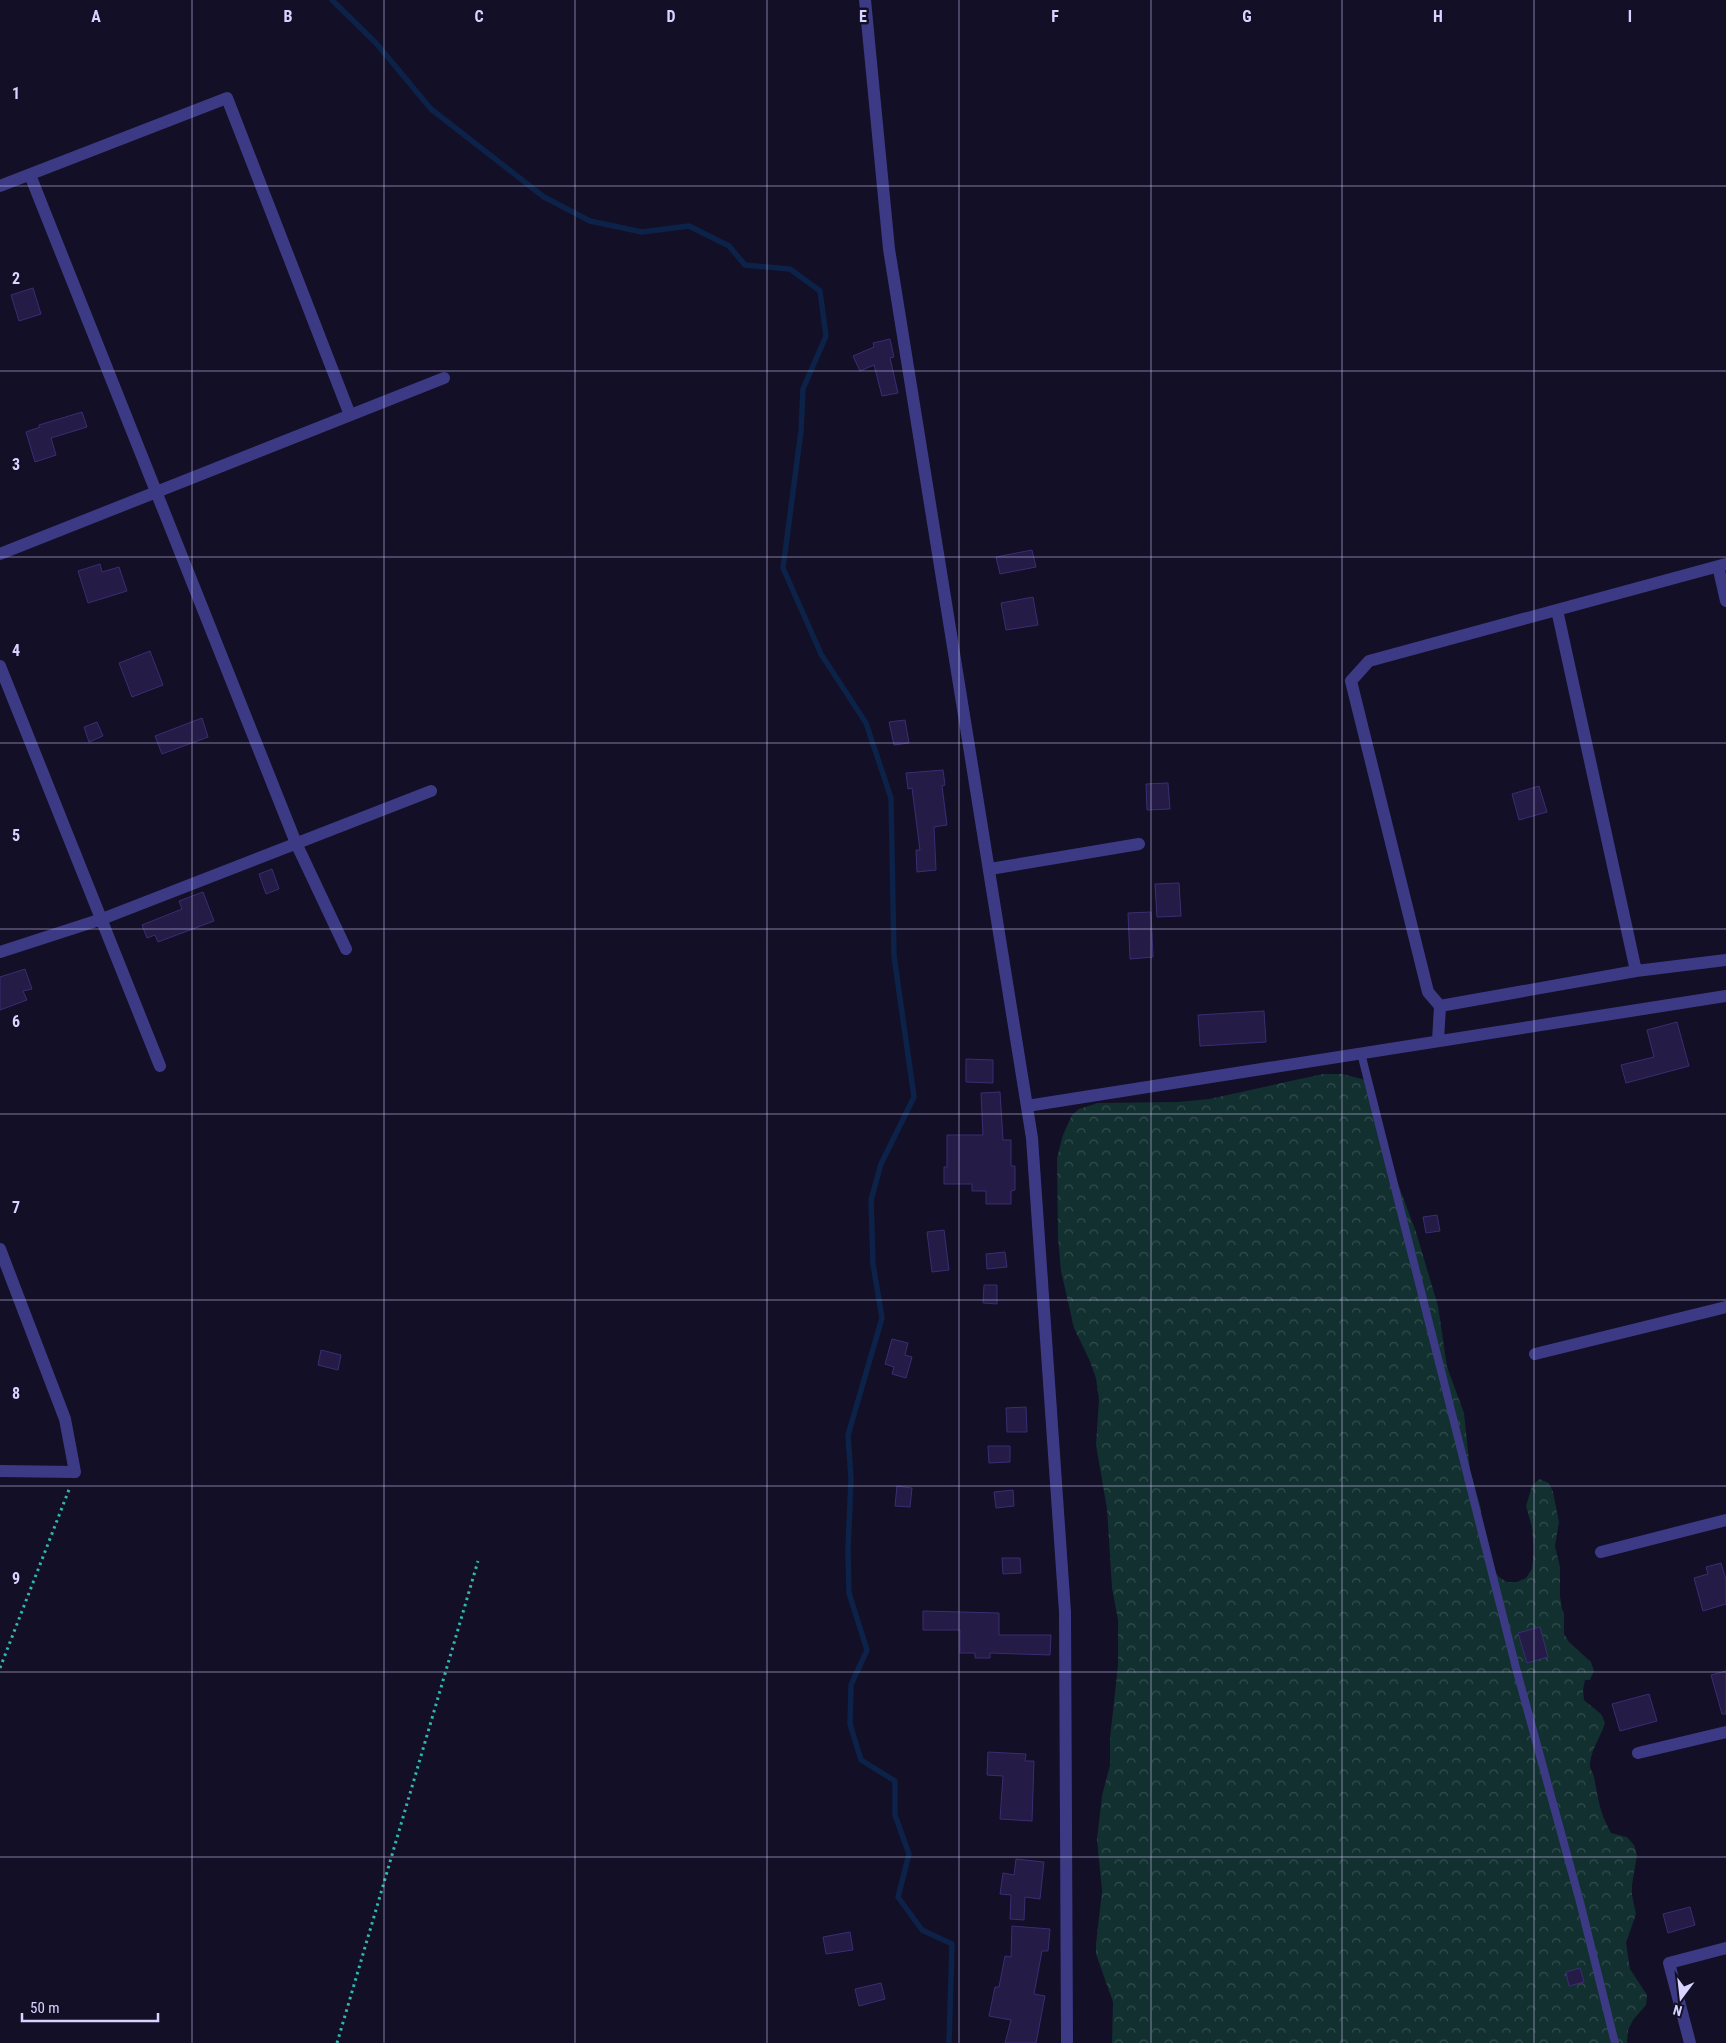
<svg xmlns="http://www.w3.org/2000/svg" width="1726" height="2043" font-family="'Roboto Condensed',sans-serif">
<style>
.forest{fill:url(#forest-crowns)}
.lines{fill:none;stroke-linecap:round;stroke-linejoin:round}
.stream{stroke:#0c2248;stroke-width:5.5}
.building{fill:#241b47;stroke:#3b2d73}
.path{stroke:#2fb8b0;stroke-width:3;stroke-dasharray:2.5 4;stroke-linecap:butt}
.service{stroke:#3d3a85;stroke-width:8}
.minor{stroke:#3d3a85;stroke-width:12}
.grid{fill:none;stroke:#d9d4ff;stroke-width:1;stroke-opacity:0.55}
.grid-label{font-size:16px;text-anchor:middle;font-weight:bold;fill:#d9d4ff;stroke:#130f26;stroke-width:5;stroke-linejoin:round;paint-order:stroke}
</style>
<defs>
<pattern id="forest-crowns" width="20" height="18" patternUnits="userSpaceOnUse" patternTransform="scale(1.25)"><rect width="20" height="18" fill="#12302f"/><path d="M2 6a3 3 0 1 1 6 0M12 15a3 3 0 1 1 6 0" fill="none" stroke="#344d4e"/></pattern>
</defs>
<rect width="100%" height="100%" fill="#130f26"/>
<path class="forest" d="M1323,1074H1342L1362,1079L1370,1084L1378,1104L1381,1124L1397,1181L1416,1232L1438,1306L1447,1367L1464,1413L1470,1470L1481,1509L1482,1549L1485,1560L1499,1577L1507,1582H1517L1526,1578L1532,1569L1534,1549L1532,1527L1526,1506L1532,1486L1539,1479L1549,1483L1553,1492L1559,1522L1555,1546L1560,1567V1596L1562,1609L1564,1613V1634L1569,1642L1591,1662L1594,1671L1590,1680H1585L1583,1690L1584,1700L1601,1714L1605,1723C1601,1736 1592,1748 1590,1763C1589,1768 1593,1772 1594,1777C1599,1802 1599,1810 1611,1833L1627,1837L1634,1845L1637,1855L1632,1885V1895L1636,1914L1626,1943L1630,1969L1647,1995L1646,2005L1633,2020L1628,2030L1627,2042L1628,2043H1112L1113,2002L1096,1954V1944L1102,1891L1097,1839L1102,1796L1110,1765V1738L1118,1665V1620L1112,1588L1107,1509L1096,1445L1099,1400L1096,1378L1089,1359L1074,1328L1061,1271L1058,1238L1057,1158L1063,1135L1072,1115L1079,1109L1098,1103L1178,1102L1209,1099Z"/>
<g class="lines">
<path class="stream" d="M332,0L376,43L431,109L544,197L590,221L642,232L689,226L729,246L745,265L790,269L820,291L826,336L803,389L801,431L783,568L821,654L866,723L891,798L894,956L914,1097L881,1164L871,1200L873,1264L882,1318L848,1435L851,1479L848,1550L849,1593L867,1650L851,1685L850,1724L861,1760L895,1781V1815L909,1854L898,1897L922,1930L952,1944L949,2043"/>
</g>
<path class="building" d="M33,288L41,314L19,321L11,295Z
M890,339L894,357L890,358L898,393L882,396L874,365L860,371L853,356L874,347L873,343Z
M82,412L87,427L51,438L56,455L35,462L26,432L40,427L39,425Z
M1032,550L1036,567L1000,574L996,557Z
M100,564L102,572L119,567L127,591L88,603L78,571Z
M1033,597L1038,625L1006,630L1001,603Z
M150,651L163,685L132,697L119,663Z
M202,718L208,737L162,754L155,736Z
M905,720L909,743L894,745L889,722Z
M97,722L103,736L89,742L84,727Z
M943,770L945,785L942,786L947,825L934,827L936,870L917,872L916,850H920L912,788L908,789L906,773Z
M1168,783L1170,809L1147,810L1146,784Z
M1539,786L1547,812L1519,820L1512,794Z
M272,869L279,889L266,894L259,874Z
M1179,883L1181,916L1157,917L1155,884Z
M203,892L214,921L158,942L155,935L147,938L142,925L182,909L179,901Z
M1151,912L1153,957L1130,959L1128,913Z
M25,969L32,989L23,991L27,1000L0,1010V977Z
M1264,1011L1266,1042L1200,1046L1198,1015Z
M1677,1022L1689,1066L1626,1083L1621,1065L1654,1057L1647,1030Z
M966,1059L993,1060V1083L966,1082Z
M1000,1092L1003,1140H1011V1166H1015V1190L1011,1191V1204H986V1191H972V1184H944V1167H947V1135H983L981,1093Z
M1437,1215L1440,1231L1426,1233L1423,1217Z
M944,1230L949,1270L932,1272L927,1232Z
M1005,1252L1007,1267L987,1269L986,1254Z
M984,1285H997V1304L983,1303Z
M892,1339L908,1343L905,1355L912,1357L906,1378L892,1374L894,1367L885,1364Z
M321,1350L341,1355L338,1370L318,1365Z
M1026,1407L1027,1432H1007L1006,1408Z
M988,1446H1010V1462L989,1463Z
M897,1486L912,1488L910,1507L895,1506Z
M1013,1490L1014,1506L996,1508L994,1492Z
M1002,1558H1020L1021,1573L1003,1574Z
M1721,1563L1726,1580V1604L1703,1611L1694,1578L1708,1574L1706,1567Z
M923,1611L999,1613V1635H1051L1050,1655L990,1653V1658H975V1653H960V1630H923Z
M1540,1627L1548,1657L1527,1663L1518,1633Z
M1726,1671V1714H1722L1711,1675Z
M1649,1694L1657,1721L1620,1731L1612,1704Z
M988,1752L1026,1754L1025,1761H1034L1032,1821L1000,1819L1003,1776L987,1775Z
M1016,1859L1044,1862L1040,1899L1025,1897L1024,1920L1010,1919L1011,1895L1000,1894L1003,1873L1014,1875Z
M1690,1907L1695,1925L1668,1933L1663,1914Z
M1012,1926L1050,1929L1048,1951H1042L1034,1994L1045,1996L1036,2043H1005L1011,2020L989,2016L995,1987H999L1005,1956L1011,1957Z
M850,1932L853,1950L826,1954L823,1937Z
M1580,1968L1584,1982L1569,1986L1566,1972Z
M881,1983L885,1999L859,2006L855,1989Z"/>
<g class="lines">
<path class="path" d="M0,1668L70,1487
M337,2043L478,1561"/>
<path class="service" d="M1361,1053L1516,1668L1580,1902L1615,2043"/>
<path class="minor" d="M865,0L889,249L1032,1138L1065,1612L1067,2043
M30,175L296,843L346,949
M0,186L227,98L350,415
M0,554L444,378
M1718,566L1726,601
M1557,610L1636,971
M0,666L160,1066
M990,869L1139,844
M0,952L102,919L431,791
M1440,1006L1636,971L1726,960
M1438,1041L1440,1006L1428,992L1351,681L1369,661L1726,564
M1027,1106L1726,996
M0,1249L65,1419L75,1472L0,1471
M1535,1354L1726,1307
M1601,1552L1726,1520
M1638,1753L1726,1732
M1690,2043L1669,1963L1726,1948"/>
</g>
<path class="grid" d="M192,0V2043M384,0V2043M575,0V2043M767,0V2043M959,0V2043M1151,0V2043M1342,0V2043M1534,0V2043M0,186H1726M0,371H1726M0,557H1726M0,743H1726M0,929H1726M0,1114H1726M0,1300H1726M0,1486H1726M0,1672H1726M0,1857H1726"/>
<g class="grid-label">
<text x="96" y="22">A</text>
<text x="288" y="22">B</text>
<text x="479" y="22">C</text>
<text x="671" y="22">D</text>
<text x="863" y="22">E</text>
<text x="1055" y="22">F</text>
<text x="1247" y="22">G</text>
<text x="1438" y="22">H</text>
<text x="1630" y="22">I</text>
<text x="16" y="99">1</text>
<text x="16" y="284">2</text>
<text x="16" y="470">3</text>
<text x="16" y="656">4</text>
<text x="16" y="841">5</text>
<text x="16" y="1027">6</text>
<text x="16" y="1213">7</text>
<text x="16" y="1399">8</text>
<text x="16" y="1584">9</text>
</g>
<g transform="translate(1681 1998) rotate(195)" stroke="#130f26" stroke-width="4" paint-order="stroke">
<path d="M0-4L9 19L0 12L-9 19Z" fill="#d9d4ff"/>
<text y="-8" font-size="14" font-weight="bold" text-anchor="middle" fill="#d9d4ff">N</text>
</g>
<path d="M22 2013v8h136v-8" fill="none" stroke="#d9d4ff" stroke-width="2.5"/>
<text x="30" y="2013" font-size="15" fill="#d9d4ff" stroke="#130f26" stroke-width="4" paint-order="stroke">50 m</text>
</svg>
